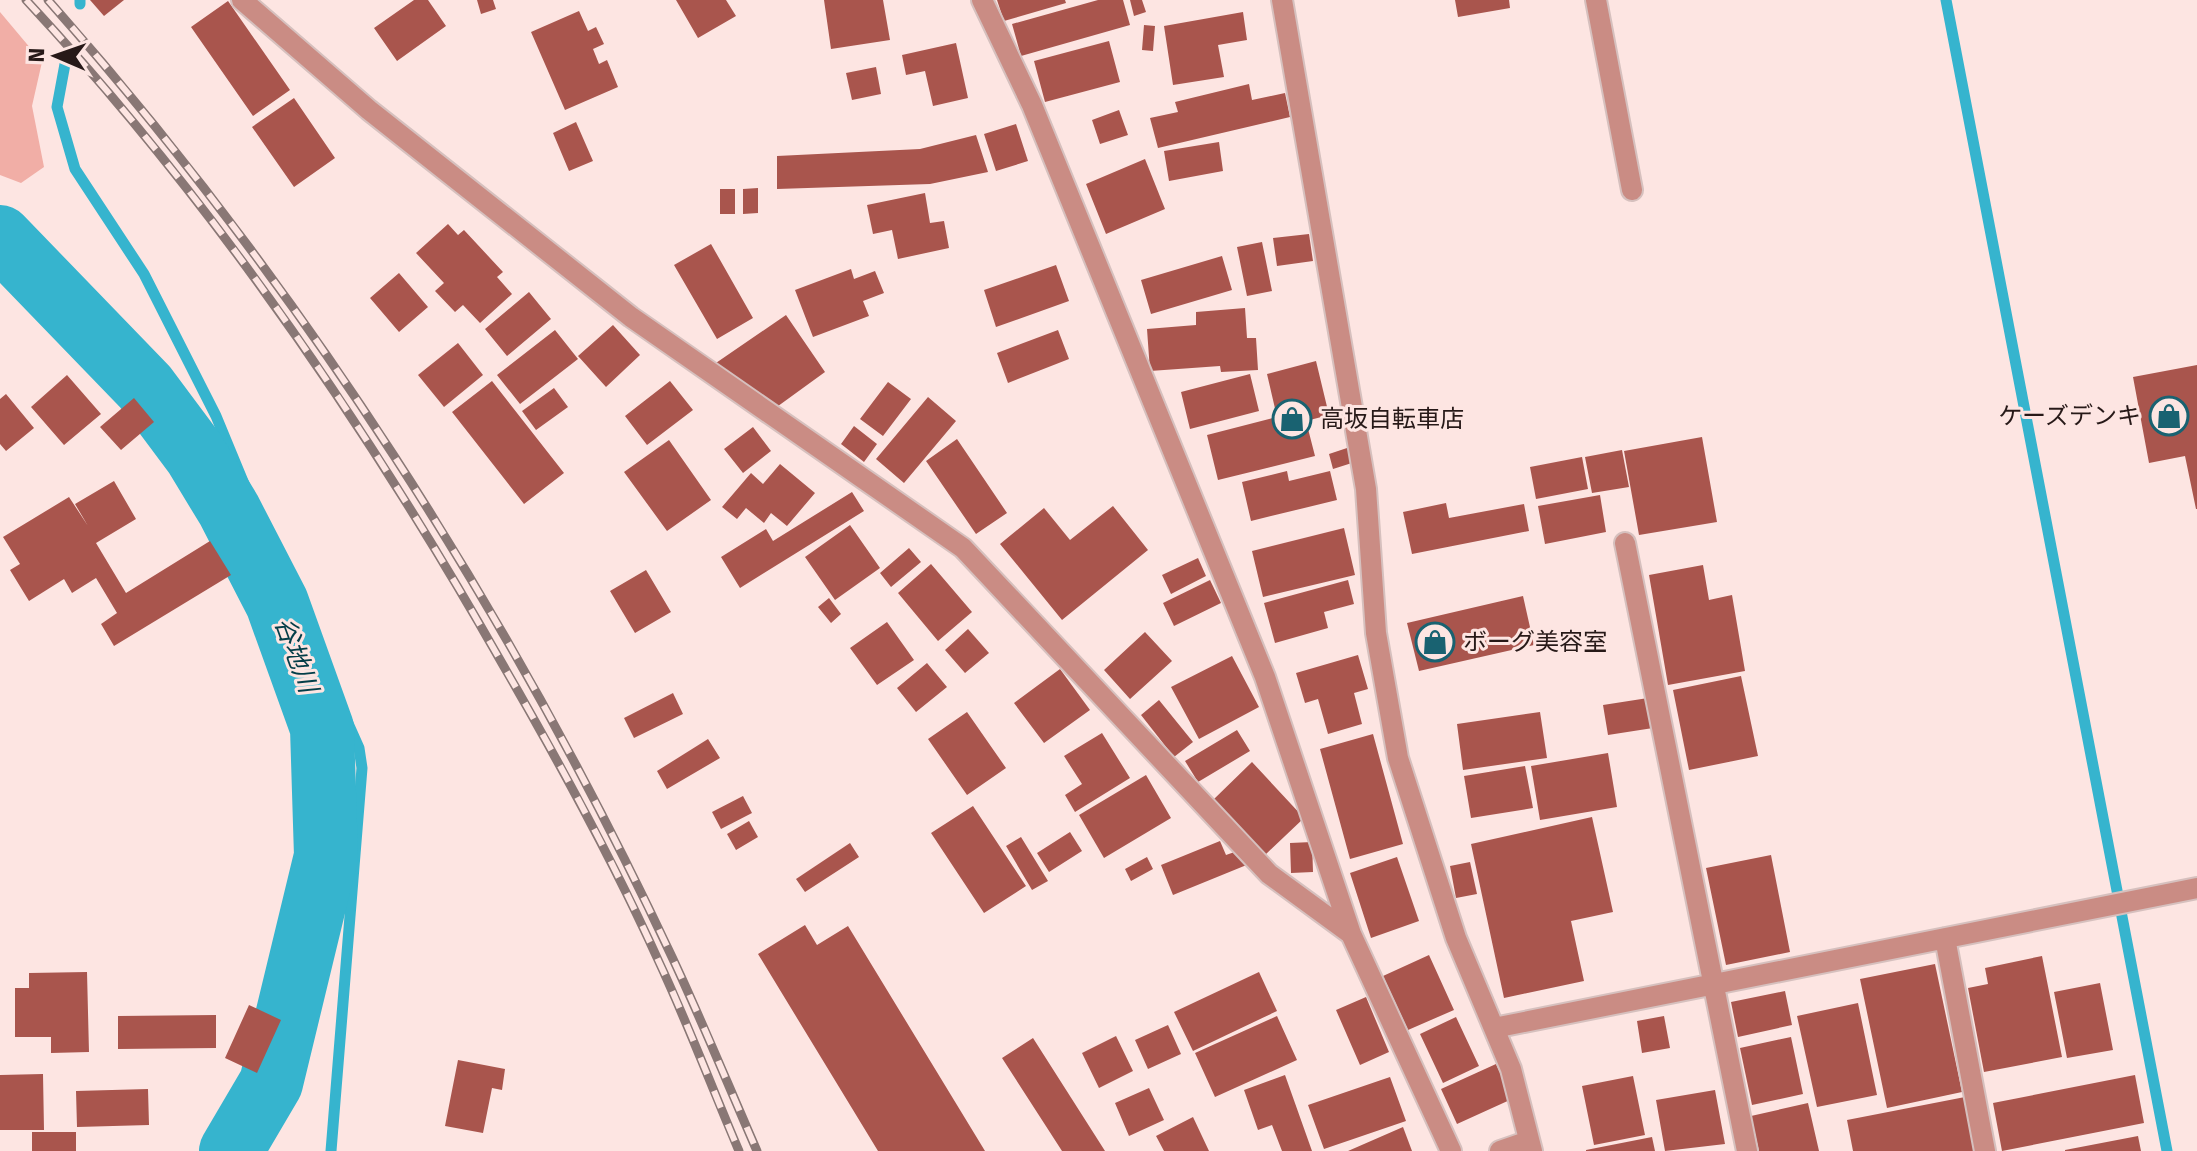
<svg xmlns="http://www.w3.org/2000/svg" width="2197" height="1151" font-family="'Fira Sans','Noto Sans JP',sans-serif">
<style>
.green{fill:#f1aea6}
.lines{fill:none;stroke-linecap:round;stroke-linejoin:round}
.stream{stroke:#36b4ce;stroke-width:11}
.river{stroke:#36b4ce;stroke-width:64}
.building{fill:#a9554d}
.street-casing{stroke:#d6c0be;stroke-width:24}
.street{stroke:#ca8c84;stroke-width:20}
.rail-casing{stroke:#897775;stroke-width:9}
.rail{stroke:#fde5e2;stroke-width:6;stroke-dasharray:18;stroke-linecap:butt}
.labels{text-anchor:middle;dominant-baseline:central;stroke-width:6;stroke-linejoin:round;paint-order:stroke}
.poi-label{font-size:24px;fill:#271918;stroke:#fde5e2;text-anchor:start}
.water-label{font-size:26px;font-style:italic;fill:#033d48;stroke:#fde5e2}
</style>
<rect width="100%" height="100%" fill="#fde5e2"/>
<path class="green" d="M0,12L42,62L32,106L44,167L21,183L0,175Z"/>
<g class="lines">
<path class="stream" d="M1946,0L2167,1151
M80,4V0
M65,64L57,107L75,169L144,274L216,416L277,564L359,748L362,768L331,1151"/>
<path class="river" d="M0,237L145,387L195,454L229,510L277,603L322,728L326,856L271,1083L231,1151"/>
</g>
<path class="building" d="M90,0H124L104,16Z
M414,0H428L446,26L397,61L374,28Z
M477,0H493L496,9L481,14Z
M676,0H726L736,16L698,38Z
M824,0H883L890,40L831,49Z
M997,0H1065L1066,3L1004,21Z
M1098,0H1123L1130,25L1021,56L1012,24Z
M1130,0H1142L1146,12L1134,16Z
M1455,0H1509L1510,8L1458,17Z
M228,1L290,90L253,116L191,27Z
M579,11L588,31L596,27L604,44L593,49L599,64L607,60L618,87L565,110L531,32Z
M1243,12L1247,40L1218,45L1224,77L1173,85L1164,26Z
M1144,25L1155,26L1153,51L1142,50Z
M1109,41L1120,82L1045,102L1034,61Z
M956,43L968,98L933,106L925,71L906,75L902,55Z
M876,67L881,94L852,100L846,73Z
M1249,84L1252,100L1285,93L1290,117L1158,148L1150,118L1178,112L1175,102Z
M294,98L335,158L294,187L252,127Z
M1119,110L1128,135L1100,144L1092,120Z
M576,122L593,161L569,171L553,133Z
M1016,124L1028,161L996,171L984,134Z
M976,135L988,172L930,184L777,189V156L920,149Z
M1219,142L1223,171L1169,181L1164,151Z
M1145,159L1165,209L1106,234L1086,184Z
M758,188V213L743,214V189Z
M720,189H735V214H720Z
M925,193L930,223L944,221L949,248L898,259L892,230L873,234L867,205Z
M448,224L458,235L464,230L503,272L497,277L512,294L480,323L463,305L455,312L435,291L444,283L416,253Z
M1309,234L1313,261L1277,266L1273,238Z
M1262,242L1272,291L1247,296L1237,247Z
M711,244L753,318L717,339L674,265Z
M1222,256L1232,290L1151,314L1141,280Z
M1056,265L1069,301L996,327L984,290Z
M851,269L854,279L875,271L884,293L863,301L869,316L813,337L795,290Z
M399,273L428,307L399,332L370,298Z
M529,292L551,319L507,356L485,329Z
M1245,308L1247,338H1256L1258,370L1221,372L1220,366L1150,371L1147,329L1196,325V312Z
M786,315L825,372L774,409L713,365Z
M613,325L640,355L606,387L578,356Z
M555,330L578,359L520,404L497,375Z
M1058,330L1069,359L1008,383L997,353Z
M458,343L483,375L444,407L418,375Z
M1316,361L1329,415L1306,421L1315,456L1218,480L1207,435L1277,417L1267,374Z
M2197,365V509H2196L2185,456L2149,463L2133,377Z
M1250,374L1259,411L1190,429L1181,392Z
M67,375L101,414L64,445L31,407Z
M492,381L564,473L524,504L452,412Z
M670,381L693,410L647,445L625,416Z
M888,382L911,399L883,436L860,419Z
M554,388L568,407L536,430L522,411Z
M6,394L34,428L6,451L0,444V399Z
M928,397L956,421L904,483L876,459Z
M134,398L154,422L121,450L100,427Z
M854,426L877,444L864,462L841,444Z
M753,427L771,451L743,473L724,449Z
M1702,437L1717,522L1639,535L1624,451Z
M957,439L1007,513L976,534L926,461Z
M669,440L711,500L667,531L624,472Z
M1350,447L1355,462L1333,469L1329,454Z
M1622,450L1629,487L1592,493L1585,457Z
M1582,457L1588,489L1536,499L1530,467Z
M780,464L815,493L787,526L771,513L764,523L746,508L737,519L722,507L751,473L763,484Z
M1287,471L1289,481L1330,471L1337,500L1251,521L1242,482Z
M114,481L136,519L96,543L126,593L210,541L231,575L114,646L101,624L117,613L96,578L72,593L64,579L29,601L10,570L20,564L3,537L69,497L88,526L75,504Z
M852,492L864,511L740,588L721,557L766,529L773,541Z
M1600,495L1606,532L1545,544L1538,506Z
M1446,503L1449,518L1524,504L1529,531L1412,554L1403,512Z
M1113,506L1148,550L1062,620L1000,544L1044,508L1070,540Z
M850,525L880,568L835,600L805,557Z
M1344,528L1355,575L1263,597L1252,551Z
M909,548L921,562L891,587L880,573Z
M1198,558L1206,576L1171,594L1162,575Z
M931,564L972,612L938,641L898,593Z
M1703,565L1709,600L1732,595L1745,671L1668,685L1649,575Z
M646,570L671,612L635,633L610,591Z
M1210,580L1221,603L1174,626L1163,603Z
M1348,580L1354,604L1324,612L1328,628L1275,643L1264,603Z
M1523,596L1534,645L1419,671L1407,623Z
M829,598L841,614L831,623L818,607Z
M887,622L914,660L877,685L850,648Z
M968,629L989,653L965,673L945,650Z
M1145,632L1172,661L1130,699L1104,670Z
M1358,655L1368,689L1354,693L1362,724L1328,734L1318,699L1305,703L1296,673Z
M1232,656L1259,707L1199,739L1171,687Z
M927,663L947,687L916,712L897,688Z
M1060,669L1090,710L1044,743L1014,703Z
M1741,676L1758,756L1689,770L1673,690Z
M673,693L683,714L634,738L624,718Z
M1648,698L1653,728L1608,735L1603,705Z
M1159,700L1193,742L1174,757L1141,715Z
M967,712L1006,768L967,795L928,739Z
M1540,712L1547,758L1463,770L1457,724Z
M1237,730L1250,751L1198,782L1185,761Z
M1102,733L1130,778L1075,812L1065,795L1082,784L1064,756Z
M1373,734L1403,844L1350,859L1320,749Z
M708,739L720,758L667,789L657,771Z
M1608,753L1617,807L1540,820L1531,766Z
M1252,762L1304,818L1265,855L1213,800Z
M1525,766L1533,808L1471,818L1464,776Z
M1146,775L1171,818L1104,858L1079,815Z
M743,796L752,813L721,829L712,812Z
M973,806L1026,886L984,913L931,833Z
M1592,817L1613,912L1571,921L1584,981L1504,998L1471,844Z
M749,821L758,837L736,850L727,834Z
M1070,832L1082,851L1049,872L1037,853Z
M1021,837L1048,881L1032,890L1006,846Z
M1220,841L1226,855L1243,849L1249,864L1173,895L1161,865Z
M1312,842L1313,872L1291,873L1290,843Z
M850,843L859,857L805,892L796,879Z
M1771,855L1790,952L1726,965L1706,868Z
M1147,857L1153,869L1131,881L1125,869Z
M1397,857L1419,921L1371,938L1350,873Z
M1470,862L1477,894L1456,898L1450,866Z
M805,925L817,945L848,926L985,1151H878L758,954Z
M1429,955L1454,1010L1408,1030L1383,976Z
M2042,956L2062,1057L1984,1072L1968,988L1988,984L1985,968Z
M1935,964L1962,1092L1887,1108L1860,979Z
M87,972L89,1052L51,1053V1037H15V988H29V973Z
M1259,972L1277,1011L1193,1051L1174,1012Z
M2100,983L2113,1050L2067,1058L2054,992Z
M1785,991L1792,1025L1738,1037L1731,1002Z
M1366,997L1389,1052L1360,1065L1336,1010Z
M1858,1003L1877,1095L1817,1107L1797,1016Z
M249,1005L281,1020L257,1073L225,1058Z
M216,1015V1048L118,1049V1016Z
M1277,1016L1297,1060L1215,1097L1195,1053Z
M1664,1016L1670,1048L1642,1053L1637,1021Z
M1456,1017L1479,1066L1443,1083L1420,1034Z
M1168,1025L1181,1054L1148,1069L1135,1040Z
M1116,1036L1133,1071L1099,1088L1082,1053Z
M1791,1037L1803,1094L1752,1105L1740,1048Z
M1033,1038L1105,1151H1062L1002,1058Z
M458,1060L505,1069L502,1090L492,1088L483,1133L445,1126Z
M1496,1064L1512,1099L1457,1124L1441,1089Z
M43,1074L44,1130H0V1075Z
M1285,1075L1312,1151H1282L1272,1125L1258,1130L1244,1090Z
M2135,1075L2144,1123L2002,1151L1993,1103Z
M1633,1076L1645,1135L1594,1145L1582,1086Z
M1390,1077L1406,1121L1324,1149L1308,1105Z
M1149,1088L1164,1120L1129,1136L1115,1103Z
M148,1089L149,1125L77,1127L76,1091Z
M1715,1090L1725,1144L1665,1151L1656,1100Z
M1965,1097L1975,1151H1853L1847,1120Z
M1808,1103L1819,1151H1759L1751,1116Z
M1193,1117L1209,1151H1164L1156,1136Z
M1403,1127L1412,1151H1348Z
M32,1132H76V1151H32Z
M2138,1136L2141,1151H2065V1150Z
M1652,1137L1655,1151H1586V1150Z"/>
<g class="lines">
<defs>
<path id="street" d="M242,0L369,110L631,317L963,548L1269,874L1351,934
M982,0L1032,105L1265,677L1351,934L1451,1151
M1282,0L1366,489L1376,633L1398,758L1456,938L1511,1069L1532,1151
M1596,0L1632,190
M1625,543L1747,1151
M1945,938L1985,1151
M1494,1028L2197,888
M1500,1151L1529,1141"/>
</defs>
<use href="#street" class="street-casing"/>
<use href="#street" class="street"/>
<defs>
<path id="rail" d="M26,0C213,201 368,427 503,665C559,762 613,860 659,962C688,1024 712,1088 739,1151
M48,0C301,285 510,612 672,957C702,1021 729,1087 757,1151"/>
</defs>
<use href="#rail" class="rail-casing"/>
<use href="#rail" class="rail"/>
</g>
<defs>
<symbol id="shop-ring" viewBox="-11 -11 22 22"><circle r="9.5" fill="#fde5e2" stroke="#196271" stroke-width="1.5"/><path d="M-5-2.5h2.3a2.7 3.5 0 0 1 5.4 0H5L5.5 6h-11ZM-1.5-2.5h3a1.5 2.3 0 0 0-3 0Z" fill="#196271"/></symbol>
</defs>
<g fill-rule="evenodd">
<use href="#shop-ring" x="2147" y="394" width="44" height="44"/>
<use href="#shop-ring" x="1270" y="397" width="44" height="44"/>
<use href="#shop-ring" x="1413" y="620" width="44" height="44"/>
</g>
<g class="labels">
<g class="poi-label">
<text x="2141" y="416" text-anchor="end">ケーズデンキ</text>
<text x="1320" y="419">高坂自転車店</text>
<text x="1463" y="642">ボーグ美容室</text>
</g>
<g class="water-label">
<text transform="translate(296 655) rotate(70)">谷地川</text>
</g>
</g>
<g transform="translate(56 56) rotate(272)" stroke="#fde5e2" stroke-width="6" paint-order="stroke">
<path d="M0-6L14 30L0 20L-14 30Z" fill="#271918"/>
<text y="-12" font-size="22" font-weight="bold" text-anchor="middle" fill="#271918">N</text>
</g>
</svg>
